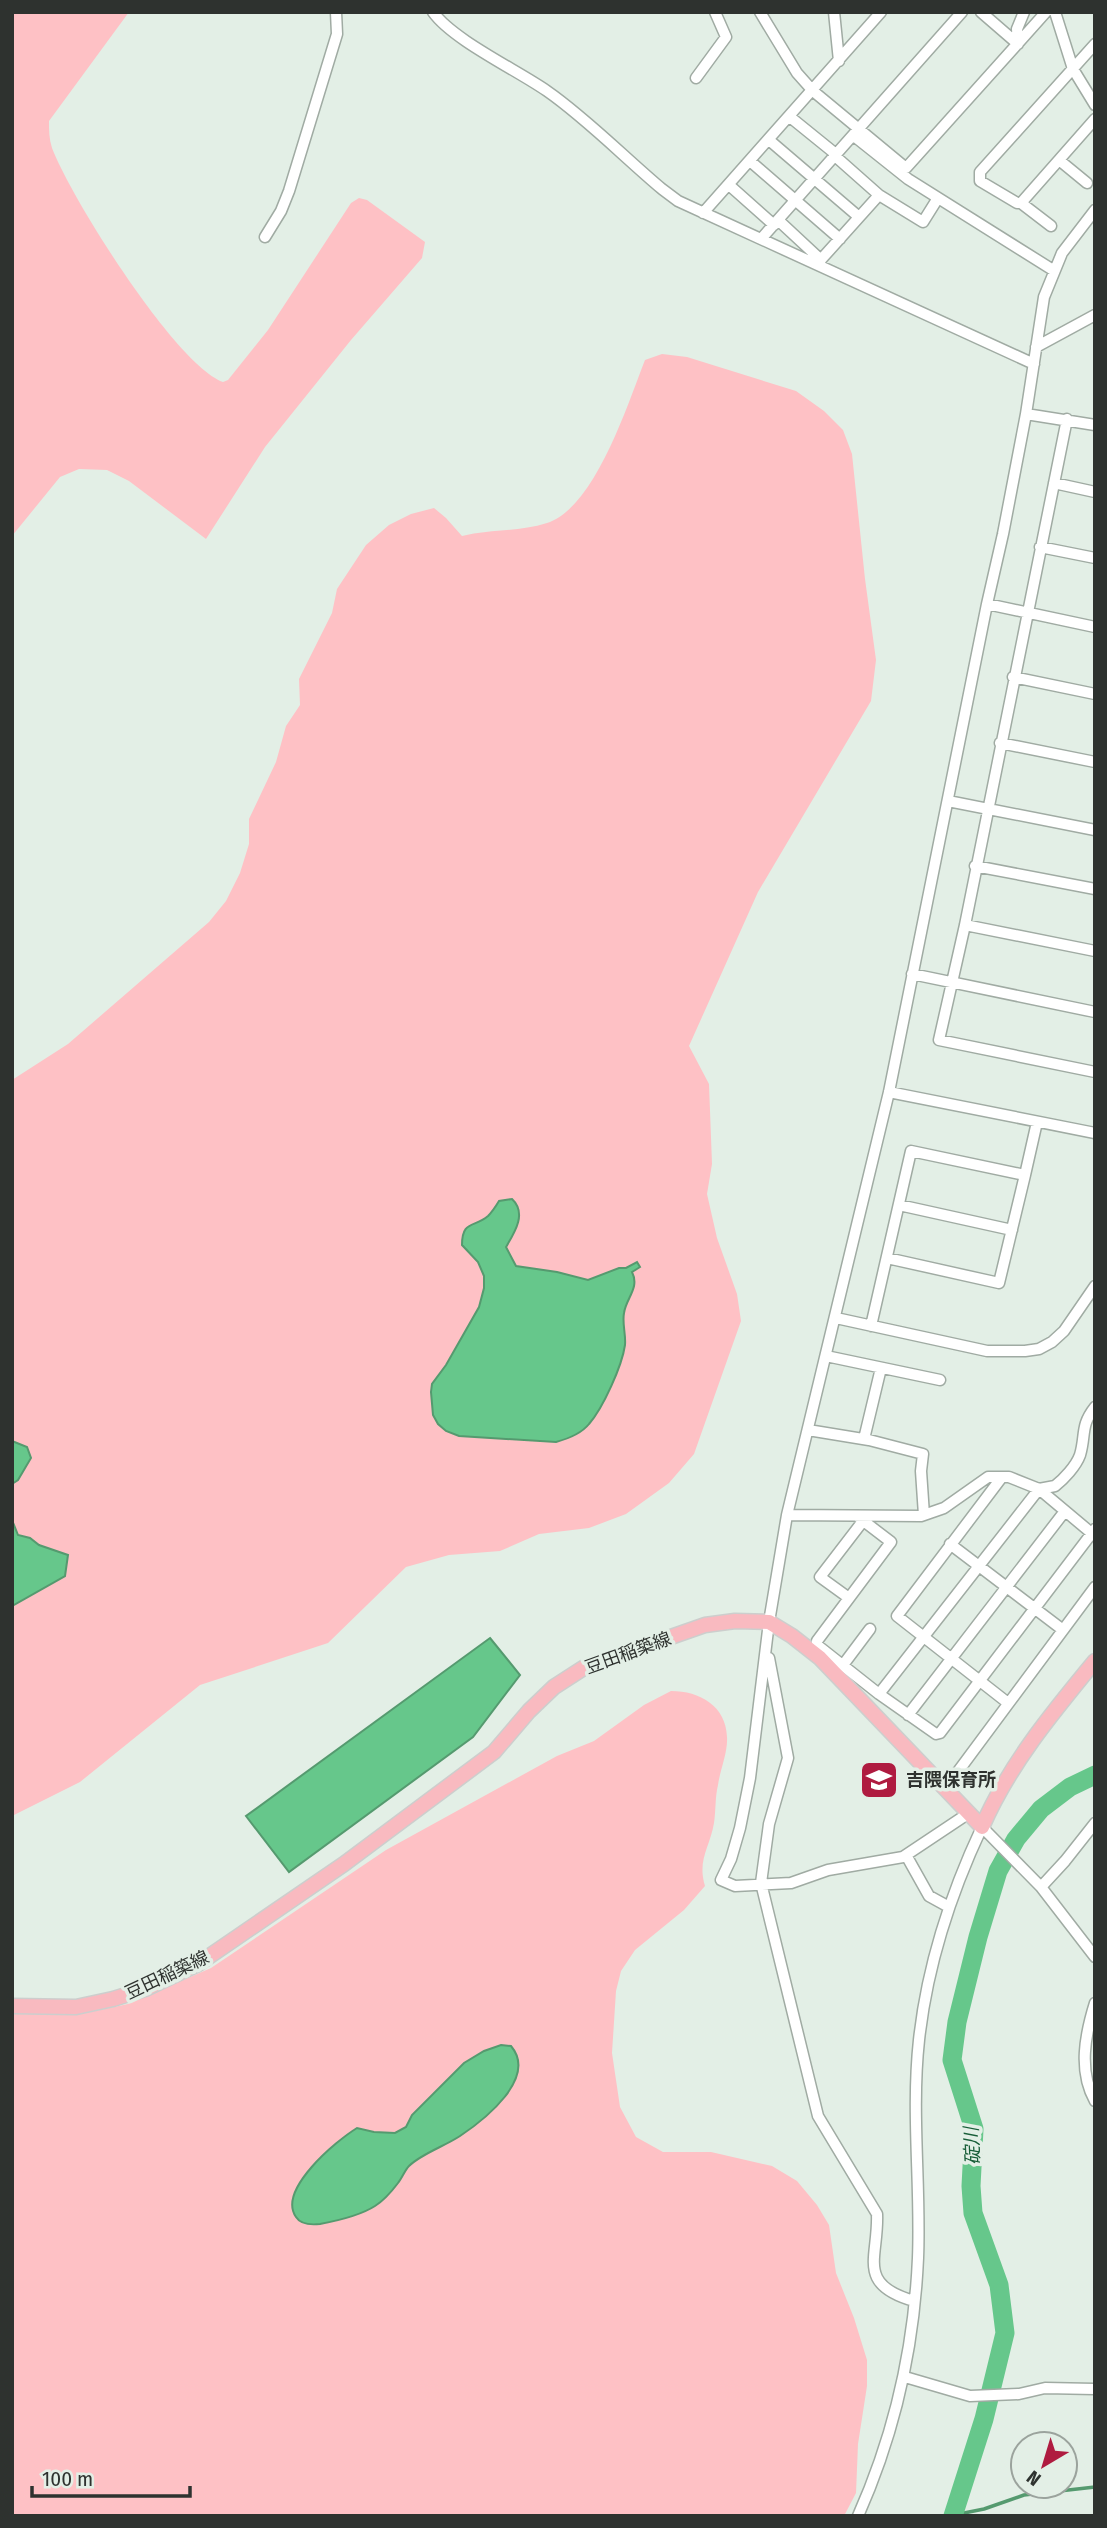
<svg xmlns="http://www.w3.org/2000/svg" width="1107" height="2528" font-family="'Fira Sans Condensed','Noto Sans JP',sans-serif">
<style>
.green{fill:#fec1c5}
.water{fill:#66c78b;stroke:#559a6f;stroke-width:2}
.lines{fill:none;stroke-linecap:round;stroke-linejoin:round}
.stream{stroke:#559a6f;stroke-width:3.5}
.river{stroke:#66c78b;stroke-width:19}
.minor-casing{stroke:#a0aba3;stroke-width:13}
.major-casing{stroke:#cdcecd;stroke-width:17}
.minor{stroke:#fff;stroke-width:10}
.major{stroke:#f9bac0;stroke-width:14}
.labels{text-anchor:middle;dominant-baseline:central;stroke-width:7;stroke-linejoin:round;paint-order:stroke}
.street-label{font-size:18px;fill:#2e322f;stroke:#e3efe6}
.poi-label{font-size:18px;font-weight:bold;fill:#2e322f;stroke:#e3efe6;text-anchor:start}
.water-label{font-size:19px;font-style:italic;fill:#185e38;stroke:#e3efe6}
</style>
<rect width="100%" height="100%" fill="#e3efe6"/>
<path class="green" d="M12,12H129L49,121C49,130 49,139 52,148C71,198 175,364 223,382L228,380L268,330L351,203L359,198L367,200L425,242L422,258L351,340L265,447L206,539L129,481L107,470L79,469L60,477L12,536Z
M662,354L687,357L796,391L824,411L843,430L852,454L865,579L876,660L871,701L758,892L689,1046L709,1084L712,1164L707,1194L717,1238L737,1294L741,1321L694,1454L669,1483L626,1514L589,1528L539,1534L500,1551L449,1555L406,1567L328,1643L200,1685L80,1782L12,1816V1080L68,1044L209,922L226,901L240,873L249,844V819L276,762L286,726L300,705L299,679L332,613L337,589L366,545L389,525L411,514L434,508L446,518L462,536C490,529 519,532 547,523C595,508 628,403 645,360Z
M671,1691C700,1691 726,1706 727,1737C728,1752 720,1770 718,1785C715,1797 716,1810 714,1823C710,1847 697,1860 705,1886L684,1910L635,1950L621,1971L616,1991L612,2053L620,2107L636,2137L663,2152H711L772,2166L797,2181L817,2205L829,2225L836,2273L854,2318L867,2360V2386L858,2444L856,2493L844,2516H12V2010L56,2012L95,2011L128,2004L211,1968L386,1850L557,1756L594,1741L644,1705Z"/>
<path class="water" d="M512,1199C527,1213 515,1232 506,1247L516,1266L557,1272L588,1280L619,1268H626L637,1262L640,1267L632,1272C640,1288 626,1298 624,1313C622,1324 626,1334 625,1345C622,1366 603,1408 589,1424C581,1434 567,1439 556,1442L459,1436L446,1431L438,1424L433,1415L431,1392L432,1384L446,1365L479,1307L484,1288V1276L478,1262L462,1245C462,1220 474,1228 488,1216C492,1212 496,1206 499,1201Z
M12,1441L27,1447L31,1458L18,1480L12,1484Z
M12,1520L18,1535L30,1538L39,1545L68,1555L65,1576L12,1606Z
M490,1638L520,1675L473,1737L289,1872L246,1816Z
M501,2045L511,2046C538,2078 484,2120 460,2136C445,2146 421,2154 409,2166C405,2170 402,2178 398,2183C392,2191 383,2201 375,2206C361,2215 336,2221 320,2224C311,2225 301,2225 296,2217C277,2190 336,2141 357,2128L374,2132L395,2133L406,2127L412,2115L464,2063L484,2051Z"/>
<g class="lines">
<path class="stream" d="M954,2515L984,2509L1024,2495L1095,2487"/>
<path class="river" d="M953,2516L984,2419L1005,2333L999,2285L973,2213L971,2186L974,2129L952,2060L957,2022L978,1937L998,1871L1016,1839L1041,1809L1070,1787L1095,1775"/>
<defs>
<path id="minor" d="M433,12C453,40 517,70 547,91C586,118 625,158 662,189L678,201L1034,364
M760,12L797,73L813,91L906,168L1046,12
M834,12L839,61
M981,12L1018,44
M1055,12L1073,69L1095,105
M1018,44L1017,29L1024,12
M1095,44L980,172V181L1017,203H1021L1095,119
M696,78L726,37L715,12
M790,117L832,151L835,156L879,195
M854,136L908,179L1053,270
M769,140L859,217
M1059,160L1087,183
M750,161L840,239
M729,185L774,225
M1021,203L1051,226
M703,213L881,12
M778,220L821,260
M265,237L281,211L289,191L337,34L336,12
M761,239L962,12
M817,264L879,195L923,222L938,198
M1036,347L1095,315
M1026,414L1095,425
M1067,419L965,925L939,1040L1095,1072
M1054,483L1095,492
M1040,547L1095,558
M987,604L1095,627
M1013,677L1095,694
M1000,743L1095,762
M948,801L1095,830
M975,866L1095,889
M965,925L1095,951
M912,974L1095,1012
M889,1092L1095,1133
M1025,1175L1037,1122
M899,1205L1012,1230
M836,1318L987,1351H1025L1039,1349L1052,1342L1064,1331L1095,1286
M871,1326L911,1151L1025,1175L999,1283L887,1258
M826,1356L940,1380
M808,1430L869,1440L923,1454L921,1471L924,1515
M864,1439L881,1368
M1002,1477L897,1616L1008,1703
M787,1515L921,1516L944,1508L988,1477H1009L1039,1489L1095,1536
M950,1544L1063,1630
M849,1598L820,1577L863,1521
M817,1645V1641L891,1542L857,1516
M810,1650L817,1645L879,1694L936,1734L940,1733L1095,1529
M769,1658L788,1758L769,1824L761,1883L818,2116L877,2214C879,2257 855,2284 914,2301
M843,1665L870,1629
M879,1694L1039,1489L1055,1486C1064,1479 1076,1466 1080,1455C1086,1435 1080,1426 1095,1407
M908,1715L1065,1511
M945,1789L1095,1587
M969,1813L903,1857L828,1870L791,1883L735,1886L721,1880L731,1859L740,1828L750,1778L769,1622L787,1515L889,1092L987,604L1003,534L1026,414L1044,297L1062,253L1095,210
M906,1855L929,1896L949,1907
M1041,1887L1065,1861L1095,1823
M1095,2003C1085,2035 1078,2071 1095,2101
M905,2377L970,2396L1019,2394L1045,2388L1095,2389
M858,2516C895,2433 914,2349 918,2258C921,2186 911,2113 919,2040C927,1967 951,1893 982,1827L1041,1887L1095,1957"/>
<path id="major" d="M12,2006L76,2007L113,1999L145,1989L198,1964L344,1864L494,1752L529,1711L554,1687L585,1667L705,1625L735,1621L769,1622L792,1636L820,1658L982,1827C1009,1765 1052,1713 1095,1661"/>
</defs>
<use href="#minor" class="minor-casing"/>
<use href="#major" class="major-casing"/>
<use href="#minor" class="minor"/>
<use href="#major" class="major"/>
</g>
<defs>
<symbol id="school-square" viewBox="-11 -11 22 22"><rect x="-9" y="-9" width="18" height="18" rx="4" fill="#af1b40" stroke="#e3efe6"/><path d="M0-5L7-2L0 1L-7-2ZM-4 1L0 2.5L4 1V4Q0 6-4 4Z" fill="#fff"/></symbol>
</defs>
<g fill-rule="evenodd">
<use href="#school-square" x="857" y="1758" width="44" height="44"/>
</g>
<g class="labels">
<g class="street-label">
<text transform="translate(628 1653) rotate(-20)">豆田稲築線</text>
<text transform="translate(167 1975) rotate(-25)">豆田稲築線</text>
</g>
<g class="poi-label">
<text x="906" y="1780">吉隈保育所</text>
</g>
<g class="water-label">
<text transform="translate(972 2146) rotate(-93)">碇川</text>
</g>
</g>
<rect width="1107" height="2528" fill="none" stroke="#2e322f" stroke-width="28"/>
<g transform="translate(1044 2465) rotate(218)"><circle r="33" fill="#e3efe6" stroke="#9ba39d" stroke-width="2"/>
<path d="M0-5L12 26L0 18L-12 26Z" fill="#af1b40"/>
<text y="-10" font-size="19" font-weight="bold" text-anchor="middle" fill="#2e322f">N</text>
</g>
<path d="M32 2486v10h158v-10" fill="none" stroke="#2e322f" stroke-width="3.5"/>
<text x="42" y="2486" font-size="21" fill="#2e322f" stroke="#e3efe6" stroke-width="5" paint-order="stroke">100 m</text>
</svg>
